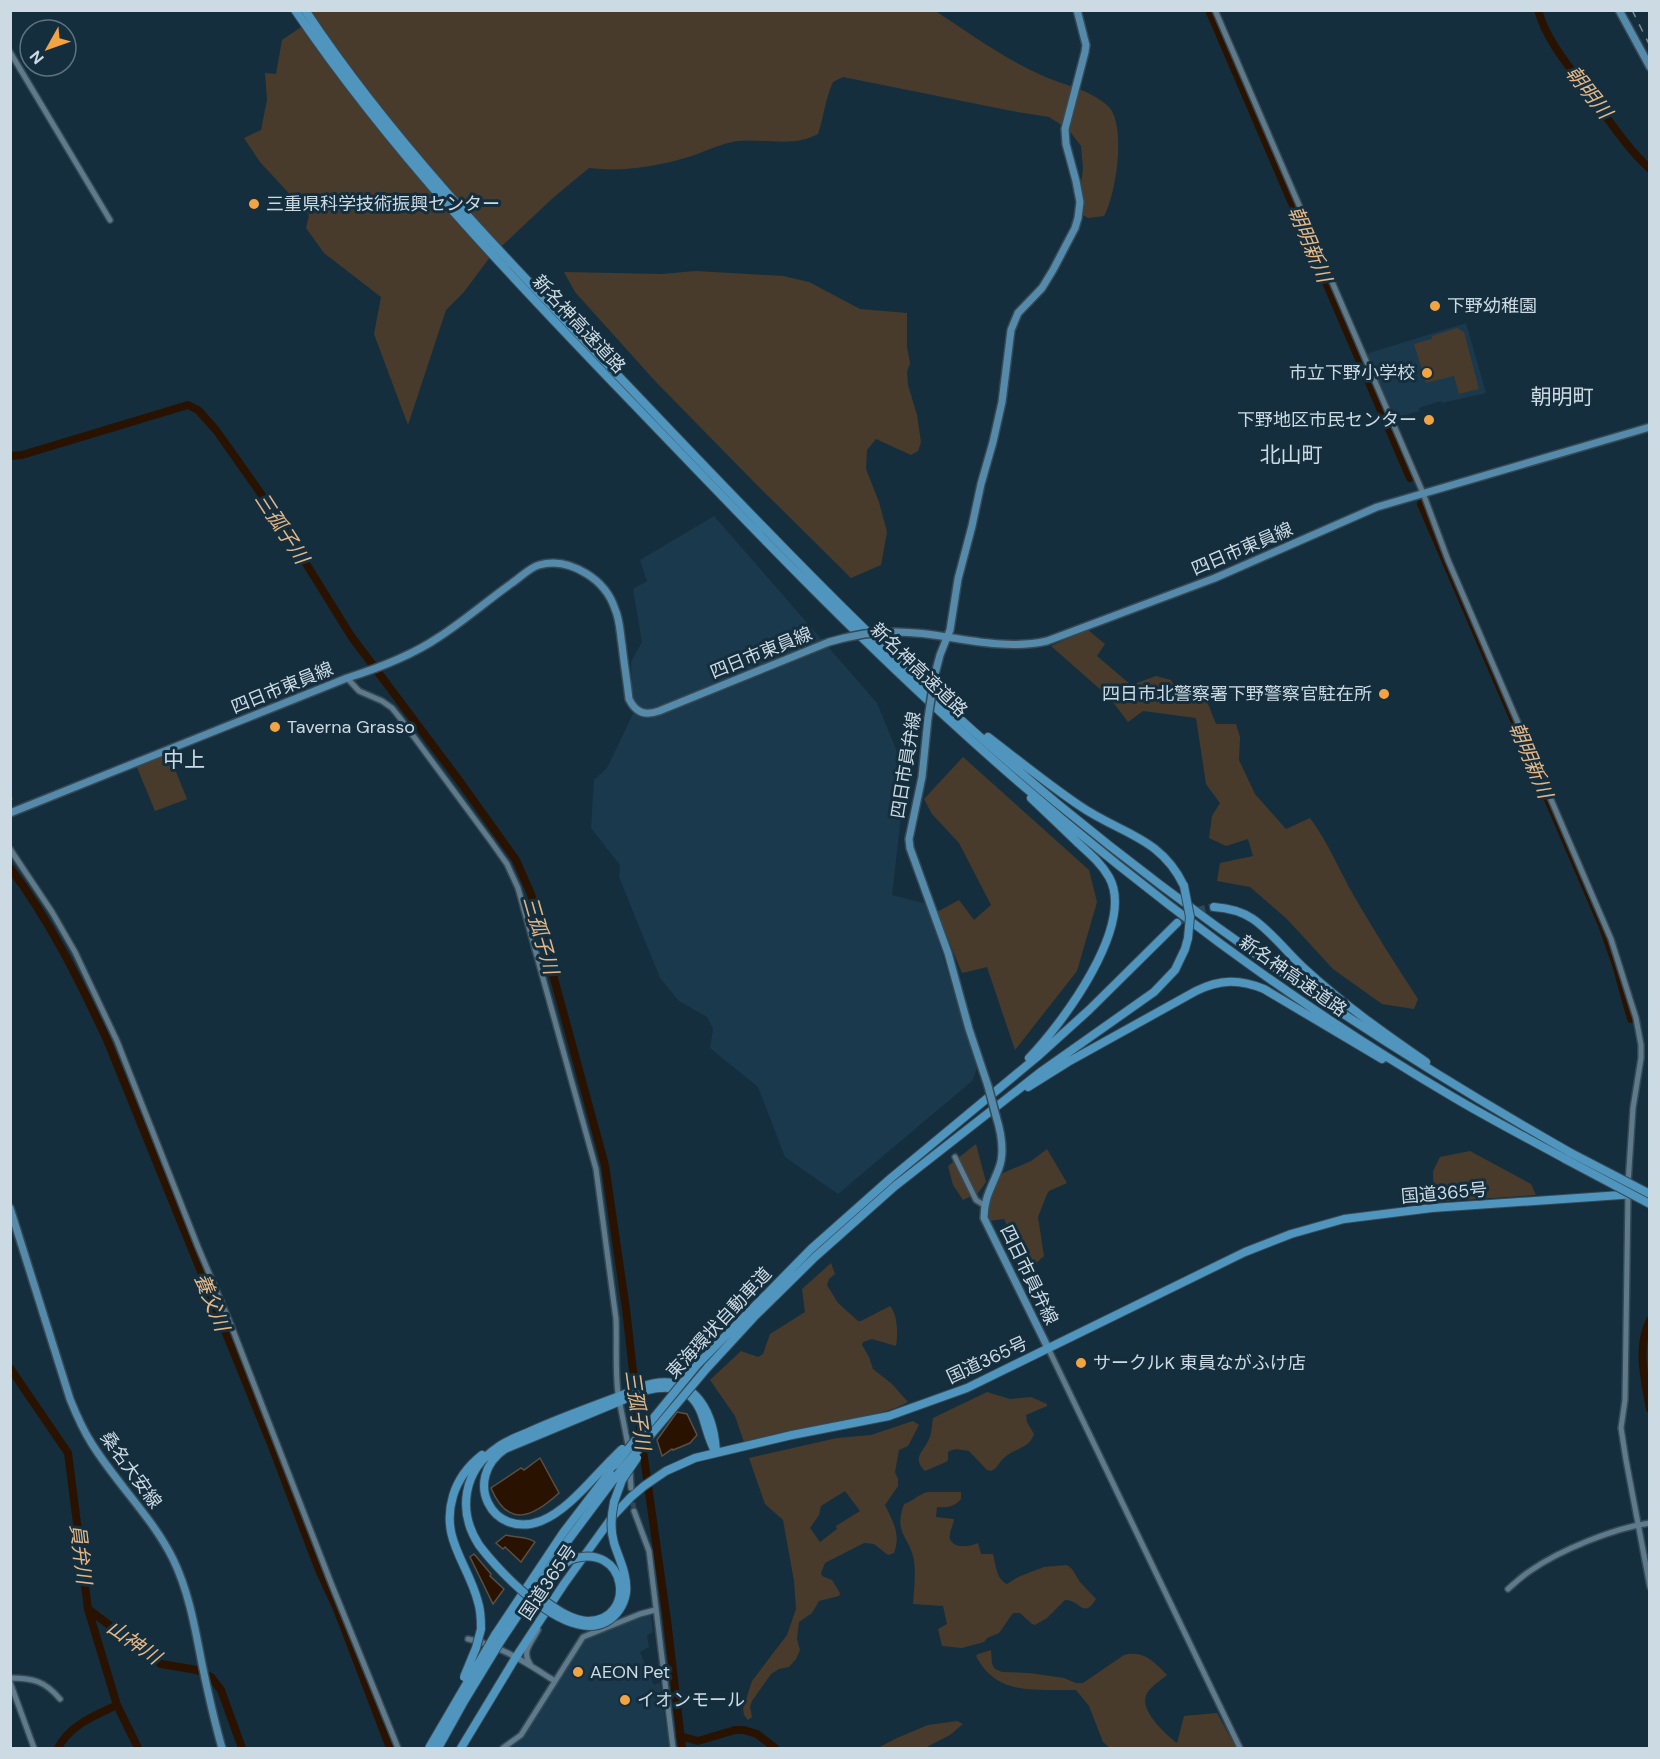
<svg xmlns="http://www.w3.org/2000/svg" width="1660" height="1759" font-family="'DM Sans','Noto Sans JP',sans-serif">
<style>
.built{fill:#1a394c}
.green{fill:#493b2b;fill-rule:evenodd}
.water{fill:#291300;stroke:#5a4f44;stroke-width:1.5}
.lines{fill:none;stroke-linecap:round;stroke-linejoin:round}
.stream{stroke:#5a4f44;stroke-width:1.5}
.river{stroke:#291300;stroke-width:8}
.minor-tunnel{stroke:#304856;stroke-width:5;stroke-dasharray:5 2.5;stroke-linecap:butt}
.highway-tunnel{stroke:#304856;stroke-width:8;stroke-dasharray:8 4;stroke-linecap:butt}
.minor-casing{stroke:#354955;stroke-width:8}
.major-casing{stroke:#354955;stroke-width:10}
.highway-casing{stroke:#354955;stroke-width:10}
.minor{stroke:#5f7a8b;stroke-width:5}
.major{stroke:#558aaa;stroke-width:7}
.highway{stroke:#4f95be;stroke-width:8}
.rail{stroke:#788b97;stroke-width:1.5;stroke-dasharray:8 8;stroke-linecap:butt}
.major-bridge-casing{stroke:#354955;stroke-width:10;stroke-linecap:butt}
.highway-bridge-casing{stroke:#354955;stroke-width:10;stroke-linecap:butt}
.major-bridge{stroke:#558aaa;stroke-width:7}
.highway-bridge{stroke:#4f95be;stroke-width:8}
.poi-dot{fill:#f3a442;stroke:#152e3d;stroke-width:2}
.labels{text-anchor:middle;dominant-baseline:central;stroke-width:6;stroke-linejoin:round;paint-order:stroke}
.poi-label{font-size:18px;fill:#ccdae4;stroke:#152e3d;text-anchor:start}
.street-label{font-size:18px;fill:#ccdae4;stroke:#152e3d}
.water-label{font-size:20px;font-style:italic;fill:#e5b786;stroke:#152e3d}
.quarter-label{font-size:21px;fill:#ccdae4;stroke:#152e3d}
</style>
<rect width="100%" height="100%" fill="#152e3d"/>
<path class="built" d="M1466,323L1486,393L1442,403L1441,401L1419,408V411L1393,419L1366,354Z
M714,516L877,703L906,773L892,895L927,904L977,1068L972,1081L838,1194L785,1157L758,1087L710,1048L713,1029L707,1017L679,1001L660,978L619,877L620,865L591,828L594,780L607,768L633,714L631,662L642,642L633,589L647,581L640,560Z
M651,1615L653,1632L647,1635L649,1647L640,1652L654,1685L660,1682L669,1748H508L523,1738L584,1641L641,1617Z"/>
<path class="green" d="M934,10C969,33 1003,58 1041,75C1062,85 1090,89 1108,106C1127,124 1116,195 1104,216L1088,218L1078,212L1083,168L1081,146L1068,129L1049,117L1012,111L843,77L833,82C825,100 824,116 818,134C792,148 764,138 737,141C718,144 703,153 685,158C654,167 621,172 589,168L554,197L490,257L464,292L446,310L408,425L374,334L381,297L324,253L306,228L309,215L260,162L244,138L261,130L267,100L265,73L276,74L282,40L310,21L312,11Z
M696,271L783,276L809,282L860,309L907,313V347L910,363L907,372L908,385L917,415L921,442L918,451L911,455L876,439L867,450L866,469L879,502L887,532L881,565L851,578L753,481L656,382L575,292L564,272L661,274Z
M1457,328L1464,332L1479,389L1459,394L1454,376L1426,383L1414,344L1432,339V336Z
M1088,630L1105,644L1097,656L1131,685L1156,676L1171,680L1179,694H1204L1216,724H1236L1240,737L1239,760L1255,794L1286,829L1310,818C1328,842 1339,870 1354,896C1374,931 1396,965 1418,999L1414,1009L1382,1004L1333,969L1287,919L1250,887L1217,881L1220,863L1253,856L1248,839L1226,846L1209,838L1212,816L1220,803L1206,784L1196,718L1143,711L1128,722L1110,698L1051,646Z
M168,752L187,799L155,811L136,765Z
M963,757L1089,870L1097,902L1077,971L1015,1050L987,967L962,973L937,912L959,900L974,920L991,905L959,843L932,814L924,799Z
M976,1144L986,1182L978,1193L963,1200L953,1185L948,1166Z
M1047,1149L1067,1183L1049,1191L1047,1194L1038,1217L1044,1256L1027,1271L1028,1279L1022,1280L1014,1239L1004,1219L989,1221L988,1195L992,1186L1003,1173L1031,1161Z
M1470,1151L1531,1184L1536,1195L1434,1202L1433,1171L1440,1157Z
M831,1263L835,1274L829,1279L827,1285L838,1303L858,1321H861L890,1306C898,1315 898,1335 896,1346L872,1339L863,1342L862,1345L869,1357L873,1369L892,1384L908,1402C896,1409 882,1412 869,1416C828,1428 786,1432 744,1442L735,1416L710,1380L741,1351L758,1357L763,1354L770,1334L805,1312L802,1289Z
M987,1392L1010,1399L1031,1397L1047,1404V1406L1026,1415L1027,1422L1034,1434C1029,1449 1014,1448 1004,1458C998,1463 999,1467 991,1471L987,1470L969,1451L956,1449L949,1451L948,1453V1460L946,1462L925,1471C911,1457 924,1452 929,1439C932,1433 932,1424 933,1418Z
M913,1421L919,1425L908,1446L899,1450L895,1472L898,1479V1486L885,1505C893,1522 901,1534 894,1553L888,1555L874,1544L864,1543L825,1563L821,1573L822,1576L832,1580L840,1593L839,1596L819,1601L812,1613L799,1622L797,1639L800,1650L796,1659L789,1667L779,1669L771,1674L752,1701L750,1707L752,1717L748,1720L744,1715L743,1709L752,1681L787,1635L796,1609L794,1581L783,1520L765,1504L749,1458L837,1438L871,1435ZM845,1491L860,1511L836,1526L837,1529L820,1542L810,1528L819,1515L821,1506Z
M927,1492H961V1499C954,1507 947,1508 937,1507L936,1517L954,1519C954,1524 948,1534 950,1539C954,1549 970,1547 978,1543L981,1554H993C996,1565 996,1579 1007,1584L1018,1577L1044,1567L1067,1565L1072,1569L1080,1582L1096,1599C1083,1620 1081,1600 1065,1600L1047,1618L1035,1625L1032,1624L1020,1613H1013L999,1633L987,1638L984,1642L962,1648L942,1646L938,1629L947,1624L943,1606L913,1604C914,1590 916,1574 914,1560C910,1537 893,1534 904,1504C913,1501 918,1495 927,1492Z
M991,1650L992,1664L995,1669L1002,1672L1029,1673L1064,1678L1076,1683H1083L1124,1655C1144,1650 1154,1662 1167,1675C1160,1681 1148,1688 1146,1696C1140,1711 1166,1735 1177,1743L1184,1716L1217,1713L1236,1748H1110L1103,1742L1089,1706L1076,1690C1037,1689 997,1697 976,1656L978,1654Z
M957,1721L963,1724L950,1735L925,1748H878L897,1738L928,1725Z"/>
<path class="water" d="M677,1412L687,1414L697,1435L690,1443L673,1450L672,1449L662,1456L657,1440Z
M540,1458L559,1493C533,1517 508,1529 491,1488L521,1468L524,1470Z
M506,1535C516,1538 527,1536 535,1542L521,1562L505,1547L503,1549L496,1543Z
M474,1554L491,1574L490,1576L504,1589L493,1604L470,1557Z"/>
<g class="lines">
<path class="stream" d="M10,796L12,799"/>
<path class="river" d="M1209,10L1410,478
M1538,10C1548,45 1574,72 1594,100C1611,123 1628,149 1650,169
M10,456L22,455L188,405L198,410L216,430L276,515L351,636L461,783L516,860L531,894L605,1165L626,1309L638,1415L667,1620L682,1748
M1421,504L1602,925L1616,965L1631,1019
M10,868C49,919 80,982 107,1040L271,1444L319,1570L337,1609L390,1748
M1650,1320C1636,1347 1645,1381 1650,1409
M10,1368L68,1453L88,1609L117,1705L138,1748
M88,1609L161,1664L197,1670L211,1677L221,1690L242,1748
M680,1736L698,1741L735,1730H744L757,1734L775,1748
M58,1748C70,1725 94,1716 117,1705"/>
<path class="minor-tunnel" d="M632,1495L634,1511"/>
<path class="highway-tunnel" d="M1177,923L1193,912L1214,907"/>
<defs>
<path id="minor" d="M1215,10L1423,493L1448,560L1611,939L1636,1018L1641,1045V1058L1633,1108L1628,1184
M10,52L110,220
M347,678L359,691L382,701L392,708L400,718L490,840L507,864L518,888L596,1169L616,1319C617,1344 615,1368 618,1394
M10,849L52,912L75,952L117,1041L198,1247L231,1325L331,1583L398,1748
M955,1157L976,1200L984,1205
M1628,1193L1625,1400L1621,1428L1626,1460L1650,1587
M1048,1348L1240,1748
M620,1404L629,1450
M630,1469L631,1488
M634,1511L649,1551L673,1748
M1508,1589C1515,1583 1522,1576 1530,1571C1560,1550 1614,1528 1650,1523
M468,1639C502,1646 526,1663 555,1681
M530,1664C521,1651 532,1642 538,1630
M10,1678C33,1678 45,1681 60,1699
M10,1682L34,1748
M503,1748L521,1735L583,1637L640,1614L655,1610"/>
<path id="major" d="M1619,10L1650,67
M889,632C942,630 994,653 1047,641L1215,578L1377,507L1650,427
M935,674L940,655L950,630L958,579L972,526L981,484L993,442L1002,402L1011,330L1018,313L1042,288L1053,270L1075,228L1078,218L1080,202L1076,181L1066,144L1065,129L1085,52L1086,45L1077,10
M928,718L922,777L909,839L910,848L948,953L969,1029L988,1086
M10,813L347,678C379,668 411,656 439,637C464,621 488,600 512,583C521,577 529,568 539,565C556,560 573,565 587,574C600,582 610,594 615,609C620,620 620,633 622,645C624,663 627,681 629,699C636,713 645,716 659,711L829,642L844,638
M996,1116C1001,1132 1005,1152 999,1168C992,1187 984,1197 984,1218L1048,1348
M10,1208L70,1399C76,1414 83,1430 92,1444C117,1484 152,1517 173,1559C189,1592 195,1628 202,1664C208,1693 214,1720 222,1748"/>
<path id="highway" d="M295,10C396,159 522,288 646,417C744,519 842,622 947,718C1034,798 1126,874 1221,944C1296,999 1373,1050 1453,1097C1490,1119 1529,1139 1567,1160
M305,10C397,149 516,269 631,389C768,533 905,678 1058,804C1218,936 1391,1051 1571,1153
M988,737C1018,760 1049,785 1080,806C1121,834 1161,837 1184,886
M1214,907C1229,908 1241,911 1253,919C1273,933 1288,954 1306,970C1343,1004 1384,1033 1426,1062
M1029,1058C1062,1024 1136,925 1109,877C1101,863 1089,853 1078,843C1062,828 1047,813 1031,798
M1028,1087L1068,1062L1196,991C1220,979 1240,979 1264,989L1382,1059
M697,1365L811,1249L891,1178L1037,1057L1089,1010L1177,923
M707,1368L754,1317L815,1257L895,1186L1042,1071L1154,992L1175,970L1185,949L1188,938
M641,1387C690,1369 713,1407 716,1451
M611,1460C591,1480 567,1511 541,1521C491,1540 462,1478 505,1449L647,1390C674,1384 694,1389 703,1418C707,1430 709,1441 716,1453
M614,1502L622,1480
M479,1545C457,1511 463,1470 498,1447C507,1440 520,1436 531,1431C564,1416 597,1405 630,1392
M544,1582L554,1571L570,1560
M481,1629C481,1620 481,1611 478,1602C468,1563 440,1539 453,1496C458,1479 468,1466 482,1455
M495,1635L563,1533L615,1465
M502,1639L569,1539L617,1475
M461,1748L516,1657L564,1584L613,1516L631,1497L644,1486L666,1471L695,1458L792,1435L889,1416L967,1388L1245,1252L1291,1234L1344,1219L1432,1208L1650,1193"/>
</defs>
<use href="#minor" class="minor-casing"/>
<use href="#major" class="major-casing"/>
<use href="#highway" class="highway-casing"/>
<use href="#minor" class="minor"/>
<use href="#major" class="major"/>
<use href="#highway" class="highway"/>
<path class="rail" d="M1632,10L1650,46"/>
<defs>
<path id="major-bridge" d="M844,638L864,634L889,632
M928,718L935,674
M988,1086L996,1116"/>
<path id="highway-bridge" d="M1184,886L1190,917L1188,938
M1571,1153L1650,1194
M1567,1160L1650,1204
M611,1460L622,1449
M615,1465L697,1365
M617,1475L707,1368
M622,1480L637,1458
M479,1545C500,1573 566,1643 606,1622C617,1616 624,1605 626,1593C628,1575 619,1559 614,1543C610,1529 611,1516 614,1502
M542,1599C555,1608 570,1620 587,1621C638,1622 628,1539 570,1560
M464,1677L476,1648L481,1629
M429,1748L495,1635
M438,1748L463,1703L502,1639"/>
</defs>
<use href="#major-bridge" class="major-bridge-casing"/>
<use href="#highway-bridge" class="highway-bridge-casing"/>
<use href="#major-bridge" class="major-bridge"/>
<use href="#highway-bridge" class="highway-bridge"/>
</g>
<g class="poi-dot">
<circle cx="254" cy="204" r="6"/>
<circle cx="1435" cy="306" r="6"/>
<circle cx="1427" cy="373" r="6"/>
<circle cx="1429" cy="420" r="6"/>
<circle cx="1384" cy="694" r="6"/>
<circle cx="275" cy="727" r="6"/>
<circle cx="1081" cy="1363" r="6"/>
<circle cx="578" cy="1672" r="6"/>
<circle cx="625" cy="1700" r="6"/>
</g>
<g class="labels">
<g class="poi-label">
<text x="266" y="204">三重県科学技術振興センター</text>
<text x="1447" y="306">下野幼稚園</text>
<text x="1415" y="373" text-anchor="end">市立下野小学校</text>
<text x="1417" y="420" text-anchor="end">下野地区市民センター</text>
<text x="1372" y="694" text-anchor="end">四日市北警察署下野警察官駐在所</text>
<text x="287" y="727">Taverna Grasso</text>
<text x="1093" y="1363">サークルK 東員ながふけ店</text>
<text x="590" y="1672">AEON Pet</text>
<text x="637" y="1700">イオンモール</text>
</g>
<g class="street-label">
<text transform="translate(579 324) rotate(47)">新名神高速道路</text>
<text transform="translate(1242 549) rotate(-23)">四日市東員線</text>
<text transform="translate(761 653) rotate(-22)">四日市東員線</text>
<text transform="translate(919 670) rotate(44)">新名神高速道路</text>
<text transform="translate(282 688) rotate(-22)">四日市東員線</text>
<text transform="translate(906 765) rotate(-81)">四日市員弁線</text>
<text transform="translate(1293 976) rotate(35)">新名神高速道路</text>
<text transform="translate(1444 1193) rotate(-5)">国道365号</text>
<text transform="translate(1029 1275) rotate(64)">四日市員弁線</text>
<text transform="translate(719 1323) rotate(-47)">東海環状自動車道</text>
<text transform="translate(987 1360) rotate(-25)">国道365号</text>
<text transform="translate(131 1470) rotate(54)">桑名大安線</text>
<text transform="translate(548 1582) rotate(-56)">国道365号</text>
</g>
<g class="water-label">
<text transform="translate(1589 92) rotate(52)">朝明川</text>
<text transform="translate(1310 244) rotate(67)">朝明新川</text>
<text transform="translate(282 528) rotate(57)">三孤子川</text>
<text transform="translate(1531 760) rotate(67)">朝明新川</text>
<text transform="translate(541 935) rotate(74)">三孤子川</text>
<text transform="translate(212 1302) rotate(68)">養父川</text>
<text transform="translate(638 1410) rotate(82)">三孤子川</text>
<text transform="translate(81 1554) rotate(83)">員弁川</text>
<text transform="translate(134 1642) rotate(35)">山神川</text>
</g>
<g class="quarter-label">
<text x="1562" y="397">朝明町</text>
<text x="1291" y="455">北山町</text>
<text x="184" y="760">中上</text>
</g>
</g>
<rect width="1660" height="1759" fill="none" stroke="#ccdae4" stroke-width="24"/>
<g transform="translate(48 48) rotate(230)"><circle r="28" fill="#152e3d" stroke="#5e7380" stroke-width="1.5"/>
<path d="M0-4.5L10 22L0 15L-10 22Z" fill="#f3a442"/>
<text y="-9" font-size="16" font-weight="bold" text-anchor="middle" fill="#ccdae4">N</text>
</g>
</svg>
